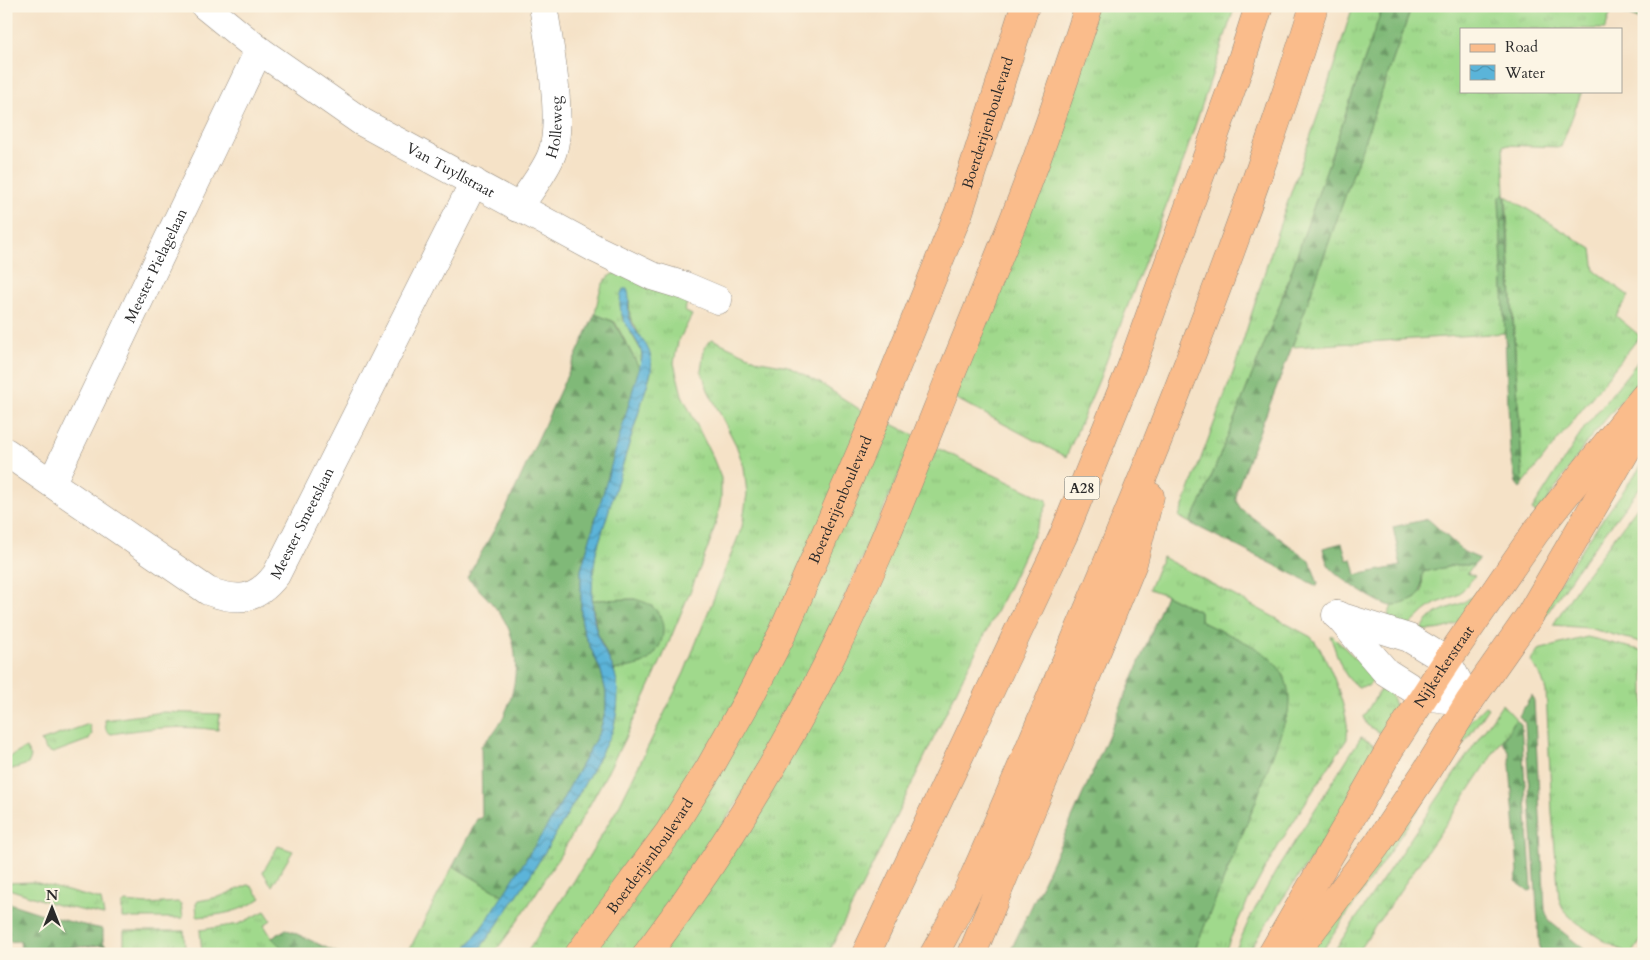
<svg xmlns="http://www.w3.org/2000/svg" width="1650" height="960" font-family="Cardo,serif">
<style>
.grass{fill:url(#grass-tufts);stroke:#66825c}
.forest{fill:url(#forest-firs);stroke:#567252}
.water{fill:url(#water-waves);stroke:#437082}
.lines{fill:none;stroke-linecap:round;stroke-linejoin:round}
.minor-casing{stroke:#908679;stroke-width:29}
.major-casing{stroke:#908679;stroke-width:29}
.highway-casing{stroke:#908679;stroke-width:29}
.minor{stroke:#fff;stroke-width:28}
.major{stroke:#fabc8b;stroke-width:28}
.highway{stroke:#fabc8b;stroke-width:28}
.labels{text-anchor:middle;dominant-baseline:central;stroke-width:4.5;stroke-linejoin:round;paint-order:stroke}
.shield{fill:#fcf5e5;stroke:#6a6863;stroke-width:1}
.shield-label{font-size:14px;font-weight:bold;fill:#2b2b2b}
.street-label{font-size:15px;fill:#2b2b2b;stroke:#fcf5e5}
</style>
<defs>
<pattern id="grass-tufts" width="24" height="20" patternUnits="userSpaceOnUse" patternTransform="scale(1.25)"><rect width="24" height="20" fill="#a0d98c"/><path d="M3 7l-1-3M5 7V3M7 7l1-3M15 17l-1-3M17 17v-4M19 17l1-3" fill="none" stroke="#8aba79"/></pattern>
<pattern id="forest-firs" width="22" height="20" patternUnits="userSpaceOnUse" patternTransform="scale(1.25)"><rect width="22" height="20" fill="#80b978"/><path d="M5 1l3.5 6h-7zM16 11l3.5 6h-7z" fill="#699763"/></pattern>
<pattern id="water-waves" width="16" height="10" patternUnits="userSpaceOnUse" patternTransform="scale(1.25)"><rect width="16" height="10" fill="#5bb4d9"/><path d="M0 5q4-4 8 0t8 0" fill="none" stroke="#4b93b0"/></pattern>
</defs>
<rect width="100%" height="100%" fill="#fcf5e5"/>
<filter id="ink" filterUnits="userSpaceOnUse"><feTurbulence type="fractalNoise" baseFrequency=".02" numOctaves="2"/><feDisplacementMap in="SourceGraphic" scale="10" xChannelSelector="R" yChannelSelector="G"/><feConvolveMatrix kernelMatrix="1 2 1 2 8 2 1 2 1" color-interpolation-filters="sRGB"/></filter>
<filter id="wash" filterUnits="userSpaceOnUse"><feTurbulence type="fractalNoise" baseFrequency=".0096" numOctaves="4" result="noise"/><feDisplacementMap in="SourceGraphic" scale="20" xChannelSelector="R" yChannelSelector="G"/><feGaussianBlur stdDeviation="1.12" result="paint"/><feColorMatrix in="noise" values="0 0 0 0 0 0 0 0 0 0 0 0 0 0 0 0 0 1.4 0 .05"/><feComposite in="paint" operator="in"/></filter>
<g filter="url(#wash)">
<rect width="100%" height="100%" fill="#f5e2c7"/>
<path class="grass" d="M1094,6H1235L1181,168L1099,380L1066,457L951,396Z
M1353,6H1383L1279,307L1203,498L1190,523L1179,517L1233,373L1277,233L1321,106Z
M1412,6H1604L1612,9L1605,29H1461V91H1582L1561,147L1503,145L1505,193L1499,199L1505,333L1292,347Z
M1506,196L1592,249L1595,271L1629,296L1616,316L1640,336L1523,484Z
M618,272L660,292L688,301L684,311L692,315L678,342L674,363L682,395L713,458L721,478V498L719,510C712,543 694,582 681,613C647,698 607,779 559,857C538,890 518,923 493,954H476C528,884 572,810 612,732C619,711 619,692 614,670L642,664L635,599L592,600V576L596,552L651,372L637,330L630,317L629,298L620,304L623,319L642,352L640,369L615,322L595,314C599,297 599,277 618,272Z
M712,339L760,361L788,366L820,383L868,415L805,566L719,737L569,954H526L574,881L619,806L684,673L742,527L747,494L744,467L736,445L708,390L701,370L704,350L709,341Z
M1644,354V373L1586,443L1538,514L1532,510L1585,427Z
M886,421L916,436L786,728L638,954H588L630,899Z
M930,447L939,449L1047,500V505L1011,583L963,677L881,848L828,954H656L669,937Z
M1644,462V482L1578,568L1544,618L1538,614L1595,530Z
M1644,498V643L1588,628L1553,625L1579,584Z
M1162,557L1311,637C1327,653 1344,701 1347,724C1348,729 1347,734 1347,739C1302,808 1254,877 1224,954H1193L1256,801L1250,646L1204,623L1200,619V612L1166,595L1149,589Z
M1457,565H1474L1467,573L1475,576L1458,595L1435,604L1425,611L1408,627L1386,620L1392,606L1415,599L1422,591L1423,572Z
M1479,589L1485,592C1464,618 1457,632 1421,630C1424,625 1429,618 1434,615C1452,603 1462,609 1479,589Z
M1331,635L1376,678L1368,686L1359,687C1342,679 1337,653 1330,636Z
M1587,637L1644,651V936L1632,954C1616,950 1572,922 1563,909C1561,906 1560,901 1559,898L1552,813L1546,691L1542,679L1531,661L1538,650Z
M1382,687C1402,700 1394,719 1387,737L1367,725L1363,717Z
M1502,704L1516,719L1462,801L1356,954H1332Z
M1485,706L1488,708L1453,760L1446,757L1466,725Z
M163,712L220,714L218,730C182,725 148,728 111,734L106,730L105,720Z
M89,724L92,734L88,740L53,753L46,750L41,741Z
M1361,737L1380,748L1337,823L1283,898L1247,954H1234L1250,918L1276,871Z
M26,748L31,757L28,764L6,771V759Z
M1429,782L1435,785L1320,954H1308Z
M278,846L293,851L272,886L263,872Z
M453,866L504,896L487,920L462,954H407Z
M34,882L101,900L104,915L57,905L6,888V883Z
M248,885L251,886L261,898C241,912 221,915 197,917L196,904L198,901L219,897Z
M125,902L147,904L178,902L181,904L183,918H122V905Z
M265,911L271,920L264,925L272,938L284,950L279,954H202L200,930L239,924Z
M124,931H184L185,949L124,953Z"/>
<path class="forest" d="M1383,6H1412L1292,347L1236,492V501L1241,509L1310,561L1318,584L1317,586L1190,523L1203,498L1279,307Z
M1604,6H1630L1644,11V21Z
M1505,193L1523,484L1520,488L1516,483L1510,450L1499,198Z
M595,314L614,322L640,369L581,570V617L584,633L601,671L606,692V709L600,731L553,817L504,896L453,866L477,819L482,818L481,746C485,741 490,737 494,732C517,702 524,651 503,618C493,603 480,590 467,578L506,509Z
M1428,519L1464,552L1480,559L1474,565H1457L1423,572C1420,581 1424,590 1417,597C1413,601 1397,606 1391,606C1378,604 1337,577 1329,566C1326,561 1324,554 1323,548L1342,543L1347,560L1352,559L1356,575L1401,566L1393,527Z
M1166,595L1200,612V619L1204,623C1245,643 1297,656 1288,713L1256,801L1193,954H1009C1065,837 1119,716 1166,595Z
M635,599C641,601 649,603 653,607C671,623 663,652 644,663C635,667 623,668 614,670L597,633L592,600Z
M1532,695L1534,701L1545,910L1549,921L1590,954H1540L1525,723L1519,716Z
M1516,719L1521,724L1532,890L1529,891L1515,881L1518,872L1509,751L1502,742Z
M6,902C38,913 70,923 103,929V942L106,945L21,951L20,941L6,942Z
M286,929L340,954H288L272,938Z"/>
<path class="water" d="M623,289H627C631,297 627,307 629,315C635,339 655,343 651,372L596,552C592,579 589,606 597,633C600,645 608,656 613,668C621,688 618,713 612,732C572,810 528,884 476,954H462L487,920L553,817L600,731L606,709V692L601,671L584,633L581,617V570L642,358C642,338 619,328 620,300C621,295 621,293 623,289Z"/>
</g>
<g filter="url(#ink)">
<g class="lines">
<defs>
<g id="minor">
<path id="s1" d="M205,6L259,50L362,122L596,249L652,276L685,286L718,300"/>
<path id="s2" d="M518,208C529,192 544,173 551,156C565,124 549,42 543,6"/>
<path id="s3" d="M6,452L208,591C238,602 256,601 276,575L474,182"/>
<path id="s4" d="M52,482L259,50"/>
<path d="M1336,615L1409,638L1447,661L1469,702"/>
<path d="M1337,615L1386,672L1424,696L1469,702"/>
</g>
<g id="major">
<path id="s5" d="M579,954L669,832L710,767L749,698L783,632L875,419L959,212L1025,6"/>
<path d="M647,954C716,863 777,765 828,663C873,573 909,480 946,387C972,323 998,260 1023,196C1047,133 1068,70 1089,6"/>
<path id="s6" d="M1272,954L1346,827L1391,747L1447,661L1535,533L1644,397"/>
<path d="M1294,954L1376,846L1427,770L1469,702L1530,615L1644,420"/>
</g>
<path id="highway" d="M866,954L1064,534L1131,368L1241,62L1259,6
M934,954C947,930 961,906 972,881C1008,801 1041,720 1075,640C1163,433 1247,222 1314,6
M972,954L1133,563L1150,496"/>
</defs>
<use href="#minor" class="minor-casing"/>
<use href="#major" class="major-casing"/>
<use href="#highway" class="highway-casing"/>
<use href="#minor" class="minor"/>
<use href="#major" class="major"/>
<use href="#highway" class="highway"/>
</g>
</g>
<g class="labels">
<rect class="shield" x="1064.5" y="476.5" width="35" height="23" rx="4"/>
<g class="shield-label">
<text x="1082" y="488">A28</text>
</g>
<g class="street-label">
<text stroke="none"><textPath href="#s5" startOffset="931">Boerderijenboulevard</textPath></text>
<text stroke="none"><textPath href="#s2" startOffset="91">Holleweg</textPath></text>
<text stroke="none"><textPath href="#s1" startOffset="296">Van Tuyllstraat</textPath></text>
<text stroke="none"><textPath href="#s4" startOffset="240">Meester Pielagelaan</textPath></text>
<text stroke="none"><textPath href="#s5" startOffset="526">Boerderijenboulevard</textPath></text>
<text stroke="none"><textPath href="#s3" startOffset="380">Meester Smeetslaan</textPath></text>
<text stroke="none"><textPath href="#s6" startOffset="335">Nijkerkerstraat</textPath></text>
<text stroke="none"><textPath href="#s5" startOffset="121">Boerderijenboulevard</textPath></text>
</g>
</g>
<rect width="1650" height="960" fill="none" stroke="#fcf5e5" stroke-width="25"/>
<rect x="1460" y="28" width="162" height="65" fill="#fcf5e5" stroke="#a8a49b"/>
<rect x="1470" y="44" width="25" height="8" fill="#fabc8b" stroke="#a8a49b"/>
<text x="1505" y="52" font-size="15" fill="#2b2b2b">Road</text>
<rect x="1470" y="65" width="25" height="15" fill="url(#water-waves)" stroke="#a8a49b"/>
<text x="1505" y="78" font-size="15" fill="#2b2b2b">Water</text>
<g transform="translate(52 908)" stroke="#fcf5e5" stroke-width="4" paint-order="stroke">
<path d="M0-4L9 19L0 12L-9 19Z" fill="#2b2b2b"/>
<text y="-8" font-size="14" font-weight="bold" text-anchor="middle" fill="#2b2b2b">N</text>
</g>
</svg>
